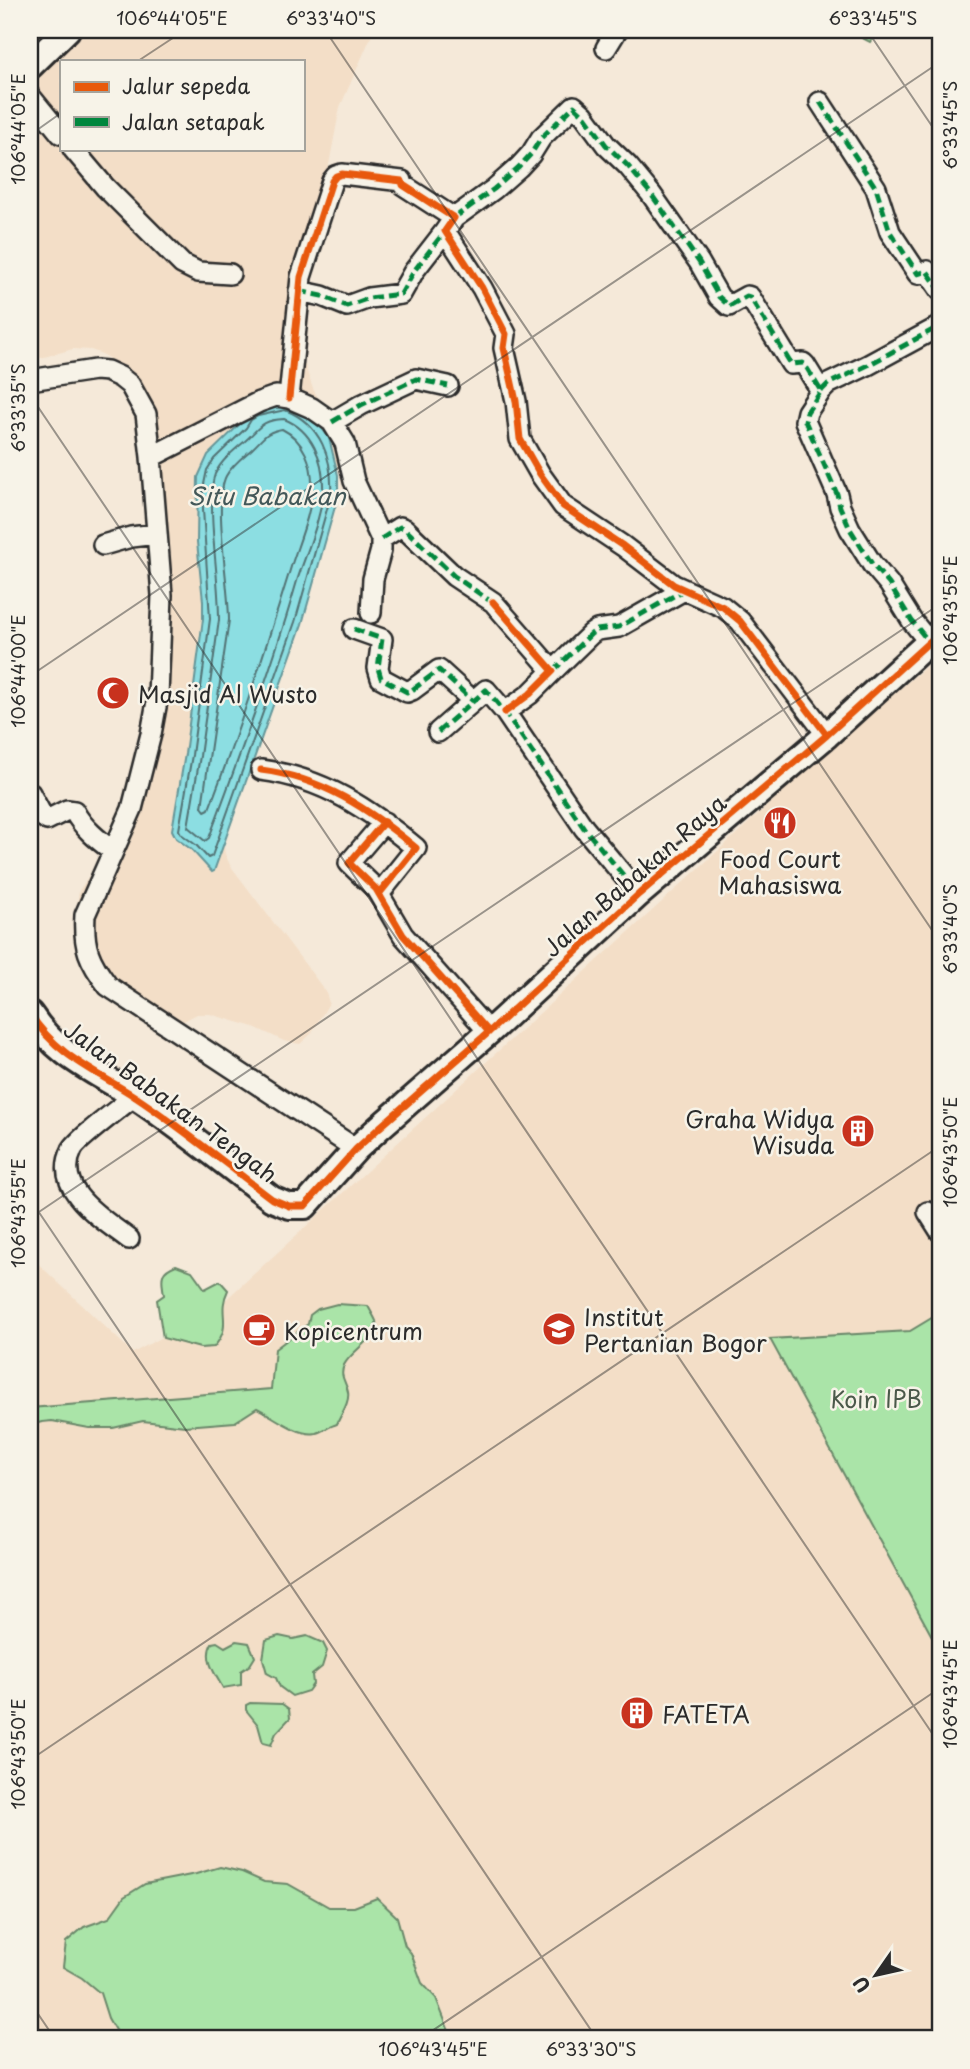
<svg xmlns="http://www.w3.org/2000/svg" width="970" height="2069" font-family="'Playpen Sans',sans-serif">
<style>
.built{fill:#f3dec7;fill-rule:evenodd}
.green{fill:#aae4a8;stroke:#6a886a;stroke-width:2}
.water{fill:#8cdee2;stroke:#659699;stroke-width:2}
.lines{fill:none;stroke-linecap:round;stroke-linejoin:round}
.shore{stroke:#527374;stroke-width:2}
.minor-casing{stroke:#2b2b2b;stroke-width:24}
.tertiary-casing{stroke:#2b2b2b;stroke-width:30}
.minor{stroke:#f7f3e8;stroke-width:19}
.tertiary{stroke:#f7f3e8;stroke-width:24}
.quiet{stroke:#00873e;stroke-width:5;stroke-dasharray:10 5;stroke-linecap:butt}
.cycleway-casing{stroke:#f7f3e8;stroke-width:11}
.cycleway{stroke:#e8590c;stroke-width:7}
.ticks{fill:none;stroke:#2b2b2b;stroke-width:2;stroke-opacity:0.45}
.labels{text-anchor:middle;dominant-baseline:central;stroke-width:5;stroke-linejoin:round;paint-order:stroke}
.poi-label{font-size:23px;fill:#2b2b2b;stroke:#f7f3e8;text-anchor:start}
.street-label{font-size:23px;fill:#2b2b2b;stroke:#f7f3e8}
.park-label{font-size:23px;fill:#4b594a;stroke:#f7f3e8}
.water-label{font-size:24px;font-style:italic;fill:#435859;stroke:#f7f3e8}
.neatline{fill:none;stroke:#2b2b2b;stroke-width:2.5}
.ticks-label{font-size:18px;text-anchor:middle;fill:#2b2b2b}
</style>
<rect width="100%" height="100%" fill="#f5e9d9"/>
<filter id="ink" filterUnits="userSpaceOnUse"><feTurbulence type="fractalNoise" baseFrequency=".0143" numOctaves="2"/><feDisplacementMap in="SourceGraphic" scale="14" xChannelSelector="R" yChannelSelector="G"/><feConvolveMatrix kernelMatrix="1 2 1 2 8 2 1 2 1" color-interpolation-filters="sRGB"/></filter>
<g filter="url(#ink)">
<path class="built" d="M77,30H374L340,107L297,332L303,360L313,389L332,421L341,450L334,489L223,842L225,854L230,865L326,992L329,1003L311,1034L300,1044L284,1041L254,1027L210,1014H197L178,1024L94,968L81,937L76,910L79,891L111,843L157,702L153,469L127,375L114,362L102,354L91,350L73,349L30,361V75ZM61,61H303V149H61Z
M940,655V2039H30V1256L133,1353L221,1304L836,743Z"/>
<path class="green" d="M847,30H874V36L870,42Z
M176,1265L192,1271L205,1289L220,1281L228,1290C216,1315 234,1323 214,1347L200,1348L163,1338L157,1300L164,1295C162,1279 158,1272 176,1265Z
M337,1304L368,1306C370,1310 374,1316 376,1321C379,1337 351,1351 344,1365C339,1377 346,1381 348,1392C350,1402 341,1414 337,1424C330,1426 323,1431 316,1433C299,1437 273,1416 257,1408L235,1422L185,1426L143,1421L113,1428H89L52,1421L42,1422L30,1425V1408L271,1389L275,1349L308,1324L310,1315L318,1309Z
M940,1313V1651L770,1339L910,1331Z
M279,1636L293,1639L307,1636L323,1643L327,1651L322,1667L312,1675L313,1684L308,1691L292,1696L280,1687L276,1678L267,1673L263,1659L266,1640Z
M236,1641L249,1643L255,1657L250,1665L241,1671V1685L223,1688C215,1674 203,1658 212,1643L217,1642L225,1647Z
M250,1703L282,1704L289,1709L290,1718L276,1733L271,1745L263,1743L258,1725L246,1710V1705Z
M220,1867L242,1872L264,1882L288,1884L329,1907H354L377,1898L397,1917L405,1946L411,1953L422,1983L436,1998L452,2039H120L108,2018L100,1993L82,1978L63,1967L66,1942L84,1927L109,1918L124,1897L145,1884L196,1874Z"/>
<path class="water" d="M272,404L300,408L318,423L329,438L338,475V496L302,624L214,871L212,872L192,850L176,838L172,830L185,754L203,619V601L197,542L198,477L208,455L241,423L245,416Z"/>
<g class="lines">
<path class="shore" d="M285,410C321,424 333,458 331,495L295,622L212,856L208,858L196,845L181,834L179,830L192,755L210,619L203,509V489L207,470L214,459L246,428L251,420L258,416Z
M284,419C312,430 324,460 323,489C322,518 306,553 297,581C272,668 241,753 209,838L205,841L188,827L200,756L219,620C219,582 212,544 212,506C212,496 211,484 215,474C221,461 233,451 244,442C260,428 260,420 284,419Z
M282,429C304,440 313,464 312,488C312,513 297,546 290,570C265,651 239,731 209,809L205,811L202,807L229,620C229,587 213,501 226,476C232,465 243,457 252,449C264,438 265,432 282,429Z"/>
<defs>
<path id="minor" d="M606,48L617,30
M30,96L61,134
M820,102L876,188L890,232L918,274L927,271L940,290
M73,149L105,187L182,264L198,272L230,274
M454,218L494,189L519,167L531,154L541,138L574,106L584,115L606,145L628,166L651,194L699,262L719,297L729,306L747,296L750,297L791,364L803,363L805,365L821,391L807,412L805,421L837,494L840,507L850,529L872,564L889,584L912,621L929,642
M299,291L322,296L347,306L369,298L401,294L414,271L445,231
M30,380L95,370L107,371L120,377L130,385L146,414L151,457L162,595L158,696L151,734L132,809L85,915C83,947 89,961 108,986L356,1149
M821,391L828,384L868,365L940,326
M289,398L301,277L332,181L336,176L342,174L402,181L403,185L454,218L445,231L482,288L506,334L504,348L516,401L520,439L540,474L563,506L623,546L674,585L723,607L740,621L827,735
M332,422L361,405L416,379L448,386
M151,457L259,402L276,396L289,398L312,408L332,422L345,443L354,481L381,539V550L373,579L371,613
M381,539L400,527L405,529L454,576L493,602L553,671L530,694L505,712
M103,545L131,537L156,534
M354,629L382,639L378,668L381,678L407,692L412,690L439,670L473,701
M553,671L591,634L597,630L619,627L684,590
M438,732L486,690L505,712L584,828L639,894
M261,770C323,778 369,809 416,848L379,894
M30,793L43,817L47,820L67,810L74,811C83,828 98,840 113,851
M384,822L349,863L376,889L403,935L489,1032
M928,1212L940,1231
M129,1239C103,1219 52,1190 72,1150C76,1140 123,1106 134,1096"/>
<path id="tertiary" d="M30,66L67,30
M30,1014C58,1057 94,1070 134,1096C181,1127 227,1165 272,1199L289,1206H305L356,1149L380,1127L489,1032L639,894L827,735L940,632"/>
</defs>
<use href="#minor" class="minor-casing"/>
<use href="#tertiary" class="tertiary-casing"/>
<use href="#minor" class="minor"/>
<use href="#tertiary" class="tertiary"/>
<path class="quiet" d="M820,102L876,188L890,232L918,274L927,271L940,290
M454,218L494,189L519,167L531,154L541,138L574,106L584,115L606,145L628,166L651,194L699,262L719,297L729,306L747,296L750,297L791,364L803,363L805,365L821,391L807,412L805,421L837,494L840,507L850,529L872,564L889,584L912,621L929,642
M299,291L322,296L347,306L369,298L401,294L414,271L445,231
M821,391L828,384L868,365L940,326
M332,422L361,405L416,379L448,386
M381,539L400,527L405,529L454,576L496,605
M354,629L382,639L378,668L381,678L407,692L412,690L439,670L473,701
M553,671L591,634L597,630L619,627L684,590
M438,732L486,690L505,712L584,828L639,894"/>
<defs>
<path id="cycleway" d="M289,398L301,277L332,181L336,176L342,174L402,181L403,185L454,218L445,231L482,288L506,334L504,348L516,401L520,439L540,474L563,506L623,546L674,585L723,607L740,621L827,735
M493,602L553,671L530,694L505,712
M261,770C323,778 369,809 416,848L379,894
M384,822L349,863L376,889L403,935L489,1032
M30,1014C58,1057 94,1070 134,1096C181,1127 227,1165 272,1199L289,1206H305L356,1149L380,1127L489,1032L639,894L827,735L940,632"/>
</defs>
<use href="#cycleway" class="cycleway-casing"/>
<use href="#cycleway" class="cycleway"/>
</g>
</g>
<path class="ticks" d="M325,30L940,942M867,30L940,138M138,61L185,30M30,135L61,113M30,395L940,1745M30,676L940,62M30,1199L597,2039M30,1218L940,604M30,1760L940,1146M30,2002L55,2039M420,2039L940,1688"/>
<defs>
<symbol id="mosque-disc" viewBox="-11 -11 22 22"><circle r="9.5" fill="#c8321e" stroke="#f7f3e8"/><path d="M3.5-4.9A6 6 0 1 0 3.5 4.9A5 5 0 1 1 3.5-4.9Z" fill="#fff"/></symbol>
<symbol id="restaurant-disc" viewBox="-11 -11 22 22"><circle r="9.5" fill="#c8321e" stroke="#f7f3e8"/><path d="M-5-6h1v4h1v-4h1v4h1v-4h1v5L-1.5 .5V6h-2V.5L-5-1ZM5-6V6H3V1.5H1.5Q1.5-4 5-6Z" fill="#fff"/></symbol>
<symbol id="building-disc" viewBox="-11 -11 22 22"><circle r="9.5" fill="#c8321e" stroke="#f7f3e8"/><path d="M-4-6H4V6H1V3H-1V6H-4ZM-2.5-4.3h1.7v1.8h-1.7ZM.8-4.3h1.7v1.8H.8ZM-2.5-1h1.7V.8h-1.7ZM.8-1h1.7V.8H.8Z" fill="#fff"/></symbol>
<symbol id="university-disc" viewBox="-11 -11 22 22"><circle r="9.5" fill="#c8321e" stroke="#f7f3e8"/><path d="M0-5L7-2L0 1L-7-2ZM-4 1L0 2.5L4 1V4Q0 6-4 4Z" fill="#fff"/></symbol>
<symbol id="cafe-disc" viewBox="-11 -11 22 22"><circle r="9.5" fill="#c8321e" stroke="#f7f3e8"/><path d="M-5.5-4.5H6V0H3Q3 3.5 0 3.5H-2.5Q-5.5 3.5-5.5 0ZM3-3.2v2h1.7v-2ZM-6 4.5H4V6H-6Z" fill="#fff"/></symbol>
</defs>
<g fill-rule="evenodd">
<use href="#mosque-disc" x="94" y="674" width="38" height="38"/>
<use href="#restaurant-disc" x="761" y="804" width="38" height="38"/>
<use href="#building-disc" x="839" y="1112" width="38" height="38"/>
<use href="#university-disc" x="540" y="1310" width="38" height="38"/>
<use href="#cafe-disc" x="240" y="1311" width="38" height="38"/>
<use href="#building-disc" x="618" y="1694" width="38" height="38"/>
</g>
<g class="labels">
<g class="poi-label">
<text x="138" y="693">Masjid Al Wusto</text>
<text x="780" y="858" text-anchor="middle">Food Court<tspan x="780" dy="26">Mahasiswa</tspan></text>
<text x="834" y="1118" text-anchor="end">Graha Widya<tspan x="834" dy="26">Wisuda</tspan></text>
<text x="584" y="1316">Institut<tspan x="584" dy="26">Pertanian Bogor</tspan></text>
<text x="284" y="1330">Kopicentrum</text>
<text x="662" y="1713">FATETA</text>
</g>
<g class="street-label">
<text transform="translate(634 875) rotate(-41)">Jalan Babakan Raya</text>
<text transform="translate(171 1101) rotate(36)">Jalan Babakan Tengah</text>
</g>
<g class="park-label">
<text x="876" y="1398">Koin IPB</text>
</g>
<g class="water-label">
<text x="267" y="495">Situ Babakan</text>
</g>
</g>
<rect width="970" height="2069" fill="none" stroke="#f7f3e8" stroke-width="77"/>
<rect x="60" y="60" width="245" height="91" fill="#f7f3e8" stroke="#a5a39c" stroke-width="2"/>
<rect x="74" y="82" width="35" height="10" fill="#e8590c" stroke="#a5a39c" stroke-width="2"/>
<text x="122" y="94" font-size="21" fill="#2b2b2b">Jalur sepeda</text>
<rect x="74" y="117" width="35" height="10" fill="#00873e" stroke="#a5a39c" stroke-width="2"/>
<text x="122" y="130" font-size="21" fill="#2b2b2b">Jalan setapak</text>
<g transform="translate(876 1975) rotate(236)" stroke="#f7f3e8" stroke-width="5" paint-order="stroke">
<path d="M0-5L12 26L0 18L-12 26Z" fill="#2b2b2b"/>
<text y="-10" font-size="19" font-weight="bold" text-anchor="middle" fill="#2b2b2b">U</text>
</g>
<rect x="38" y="38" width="894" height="1992" class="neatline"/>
<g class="ticks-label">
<text x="172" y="25">106°44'05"E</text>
<text x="331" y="25">6°33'40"S</text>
<text x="873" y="25">6°33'45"S</text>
<text transform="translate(951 125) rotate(-90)" y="6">6°33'45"S</text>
<text transform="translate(19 129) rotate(-90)" y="6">106°44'05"E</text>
<text transform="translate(19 408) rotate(-90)" y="6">6°33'35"S</text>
<text transform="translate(951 610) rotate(-90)" y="6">106°43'55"E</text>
<text transform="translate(19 671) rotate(-90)" y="6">106°44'00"E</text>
<text transform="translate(951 929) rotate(-90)" y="6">6°33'40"S</text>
<text transform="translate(951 1152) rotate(-90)" y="6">106°43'50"E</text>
<text transform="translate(19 1213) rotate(-90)" y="6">106°43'55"E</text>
<text transform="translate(951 1694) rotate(-90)" y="6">106°43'45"E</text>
<text transform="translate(19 1754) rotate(-90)" y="6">106°43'50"E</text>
<text x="433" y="2056">106°43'45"E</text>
<text x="591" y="2056">6°33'30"S</text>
</g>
</svg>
